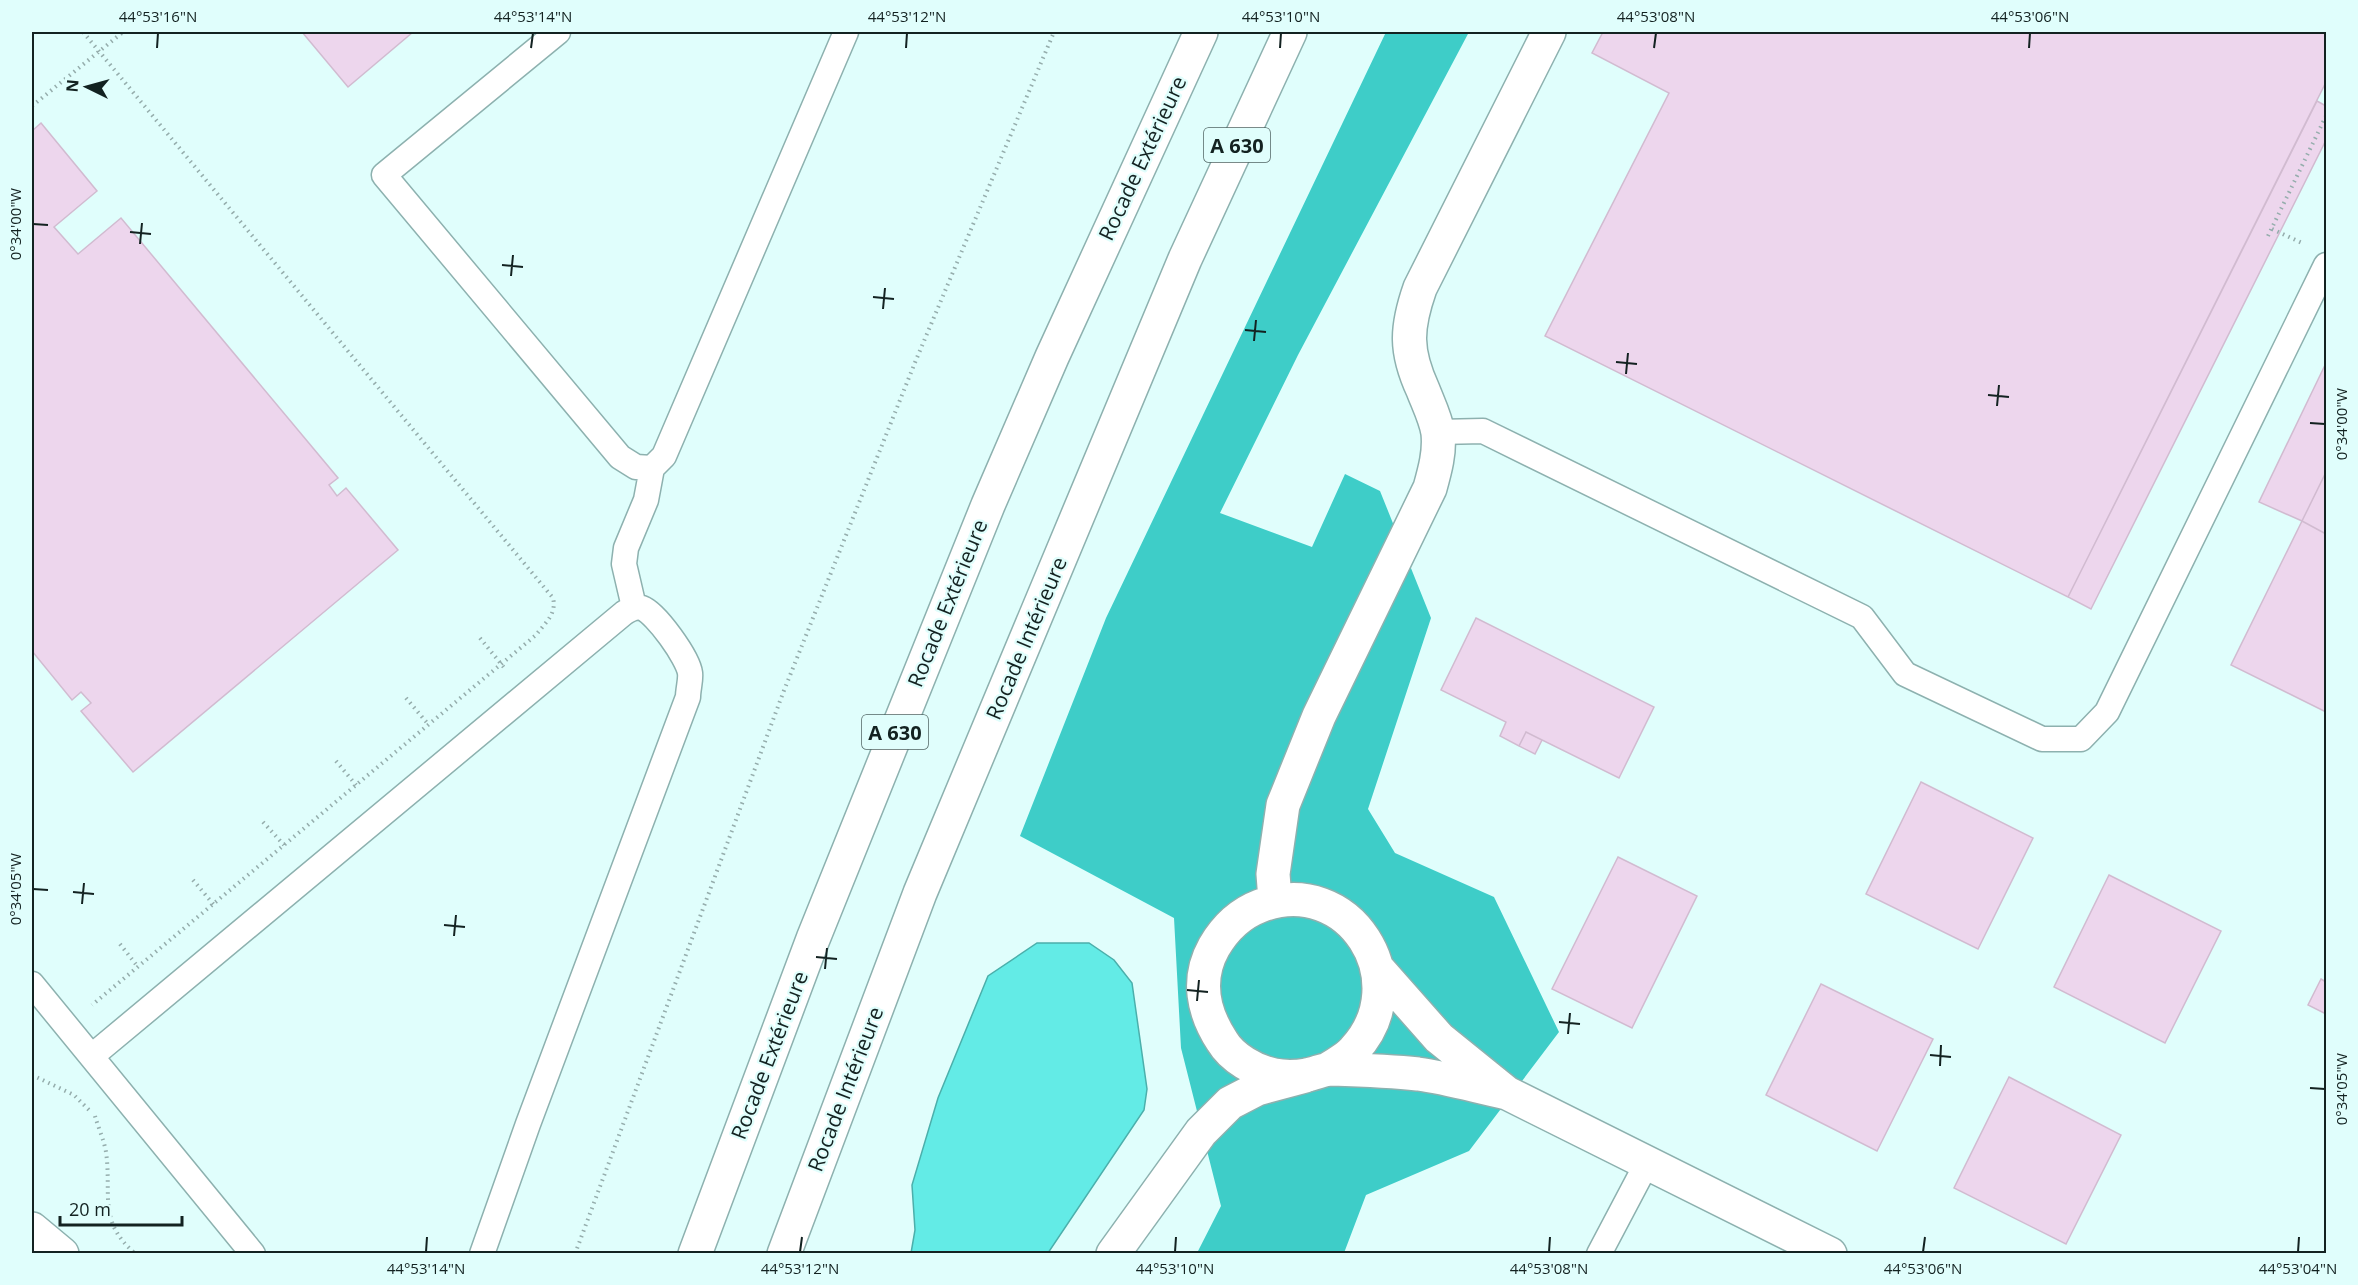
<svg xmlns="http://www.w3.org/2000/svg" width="2358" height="1285" font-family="'Open Sans',sans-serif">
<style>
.forest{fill:#3ecdc8}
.water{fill:#63ebe6;stroke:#4bafab;stroke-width:1.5}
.building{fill:#edd6ed;stroke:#d1bbd0;stroke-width:1.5}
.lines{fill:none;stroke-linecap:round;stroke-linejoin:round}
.service-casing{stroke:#8db1af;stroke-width:27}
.minor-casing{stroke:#8db1af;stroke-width:36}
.tertiary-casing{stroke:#8db1af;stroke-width:36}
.motorway-casing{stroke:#8db1af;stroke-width:36}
.path{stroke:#95adac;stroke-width:4;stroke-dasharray:1.5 4.5;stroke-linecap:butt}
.service{stroke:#fff;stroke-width:24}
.minor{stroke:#fff;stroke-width:33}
.tertiary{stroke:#fff;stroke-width:33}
.motorway{stroke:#fff;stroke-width:33}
.ticks{fill:none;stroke:#132221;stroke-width:2}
.labels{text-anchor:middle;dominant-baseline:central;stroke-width:4.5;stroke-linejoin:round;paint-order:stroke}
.shield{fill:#e0fefc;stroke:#506463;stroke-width:1.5}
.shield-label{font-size:20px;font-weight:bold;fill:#132221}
.street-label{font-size:21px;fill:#132221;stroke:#e0fefc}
.neatline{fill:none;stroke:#132221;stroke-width:2}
.ticks-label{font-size:15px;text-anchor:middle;fill:#132221}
</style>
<rect width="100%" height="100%" fill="#e0fefc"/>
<path class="forest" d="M1386,32H1469L1298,355L1220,513L1312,547L1345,474L1380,491L1431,618L1368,809L1395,853L1494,897L1559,1032L1469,1151L1366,1195L1344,1253H1197L1221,1206L1181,1048L1174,918L1020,836L1106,618Z"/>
<path class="water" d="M1037,943H1089L1114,960L1132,983L1147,1089L1144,1110L1048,1253H911L915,1230L912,1185L938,1098L988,976Z"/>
<path class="building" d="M302,32H413L348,87Z
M1603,32H2326V82L2068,597L1545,336L1669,93L1592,53Z
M2317,101L2326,106V140L2091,609L2068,597Z
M41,123L97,191L54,227L78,254L121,218L338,478L329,485L337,496L346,488L398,550L133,772L81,711L91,703L81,692L72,700L32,651V131Z
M2326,363V472L2302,521L2259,502Z
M2326,472V534L2302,521Z
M2302,521L2326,534V712L2231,665Z
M1476,618L1654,707L1619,778L1526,732L1519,746L1500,736L1506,722L1441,690Z
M1526,732L1542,740L1535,754L1519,746Z
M1921,782L2033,838L1978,949L1866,894Z
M1618,857L1697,896L1632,1028L1552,989Z
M2109,875L2221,931L2165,1043L2054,987Z
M2321,979L2326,982V1014L2308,1005Z
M1821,984L1933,1039L1877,1151L1766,1095Z
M2009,1077L2121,1135L2066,1244L1954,1188Z"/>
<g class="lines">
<defs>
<path id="service" d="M558,32L384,175L620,457L636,467L652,468L664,456L846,32
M1438,432L1483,431L1862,617L1905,674L2042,739H2081L2107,712L2326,265
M634,607L624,564L626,548L646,500L652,468
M32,984L253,1254
M92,1056L624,613C630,609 635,606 642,608C656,613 688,658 690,673C691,680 688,689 688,697L528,1124L482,1254
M1599,1254L1647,1163"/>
<path id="minor" d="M1275,900L1273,874L1283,805L1319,716L1430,488C1435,470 1440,452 1438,433C1436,419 1428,403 1423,390C1405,351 1406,328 1420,288L1549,32
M1378,969L1439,1038L1507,1093L1830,1254
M1328,1069C1337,1063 1348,1058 1354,1050C1418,981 1349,872 1260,906C1239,914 1225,928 1214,947C1196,979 1203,1012 1222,1041C1232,1058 1255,1071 1274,1075C1283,1077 1297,1077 1306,1075C1315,1074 1323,1069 1332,1069C1361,1070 1390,1071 1418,1074C1448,1078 1478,1087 1507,1093"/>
<path id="tertiary" d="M32,1229L62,1254"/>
<path id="motorway" d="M695,1254L813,939L988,505L1052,357L1201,32
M784,1254L920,893L1185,259L1290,32
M1113,1254L1201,1132L1230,1103L1257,1089L1305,1076"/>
</defs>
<use href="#service" class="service-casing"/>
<use href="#minor" class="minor-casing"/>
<use href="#tertiary" class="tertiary-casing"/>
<use href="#motorway" class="motorway-casing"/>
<path class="path" d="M83,32L553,598C557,614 545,623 536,635L92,1005
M32,106L123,32
M2272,229L2302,243
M2268,236L2326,116
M480,638L506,670
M406,698L428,724
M336,761L356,785
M263,822L284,845
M193,880L214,905
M120,944L138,967
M32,1075L74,1095L90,1111
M95,1116C98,1127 104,1140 106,1152C112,1194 97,1222 136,1254
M575,1254L783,693L916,360L1054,32"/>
<use href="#service" class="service"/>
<use href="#minor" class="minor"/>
<use href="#tertiary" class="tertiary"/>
<use href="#motorway" class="motorway"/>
</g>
<path class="ticks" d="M157,48L158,33M531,48L533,33M906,48L907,33M1280,48L1281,33M1654,48L1656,33M2029,48L2030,33M33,224L48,225M130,232L151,234M140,244L142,223M502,265L523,267M511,276L513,255M873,297L894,299M883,309L885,288M1245,330L1266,332M1254,341L1256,320M1616,362L1637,364M1626,374L1628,353M1988,395L2009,397M1997,406L1999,385M2310,423L2325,424M33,889L48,890M73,892L94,894M82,904L84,883M444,925L465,927M454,936L456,915M816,957L837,959M825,969L827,948M1187,990L1208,992M1197,1001L1199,980M1559,1022L1580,1024M1568,1034L1570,1013M1930,1055L1951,1057M1940,1066L1941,1045M2310,1088L2325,1089M426,1252L427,1237M800,1252L802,1237M1175,1252L1176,1237M1549,1252L1550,1237M1923,1252L1925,1237M2298,1252L2299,1237"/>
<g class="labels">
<g class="shield">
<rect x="1204" y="128" width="66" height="34" rx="4.5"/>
<rect x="862" y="715" width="66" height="34" rx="4.5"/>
</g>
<g class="shield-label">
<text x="1237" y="145">A 630</text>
<text x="895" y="732">A 630</text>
</g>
<g class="street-label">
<text transform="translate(1142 158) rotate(-65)">Rocade Extérieure</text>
<text transform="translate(947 603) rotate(-68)">Rocade Extérieure</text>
<text transform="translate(1026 638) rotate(-67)">Rocade Intérieure</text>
<text transform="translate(769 1055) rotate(-69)">Rocade Extérieure</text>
<text transform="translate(845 1089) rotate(-69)">Rocade Intérieure</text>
</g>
</g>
<rect width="2358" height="1285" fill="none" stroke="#e0fefc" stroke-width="66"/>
<g transform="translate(87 87) rotate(275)" stroke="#e0fefc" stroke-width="4.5" paint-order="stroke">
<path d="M0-4.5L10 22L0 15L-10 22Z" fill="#132221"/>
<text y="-9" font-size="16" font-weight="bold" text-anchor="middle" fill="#132221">N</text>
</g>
<path d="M60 1216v9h122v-9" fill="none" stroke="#132221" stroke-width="3"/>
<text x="69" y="1216" font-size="18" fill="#132221" stroke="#e0fefc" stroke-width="4.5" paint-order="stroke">20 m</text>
<rect x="33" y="33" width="2292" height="1219" class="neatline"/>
<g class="ticks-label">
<text x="158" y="22">44°53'16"N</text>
<text x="533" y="22">44°53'14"N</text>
<text x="907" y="22">44°53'12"N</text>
<text x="1281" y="22">44°53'10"N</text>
<text x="1656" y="22">44°53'08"N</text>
<text x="2030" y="22">44°53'06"N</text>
<text transform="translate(16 224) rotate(-90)" y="5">0°34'00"W</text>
<text transform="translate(2342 424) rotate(-90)" y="5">0°34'00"W</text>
<text transform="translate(16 889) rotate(-90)" y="5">0°34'05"W</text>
<text transform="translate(2342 1089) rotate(-90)" y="5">0°34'05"W</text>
<text x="426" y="1274">44°53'14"N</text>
<text x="800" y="1274">44°53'12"N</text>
<text x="1175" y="1274">44°53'10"N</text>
<text x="1549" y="1274">44°53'08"N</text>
<text x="1923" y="1274">44°53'06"N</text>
<text x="2298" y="1274">44°53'04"N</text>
</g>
</svg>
